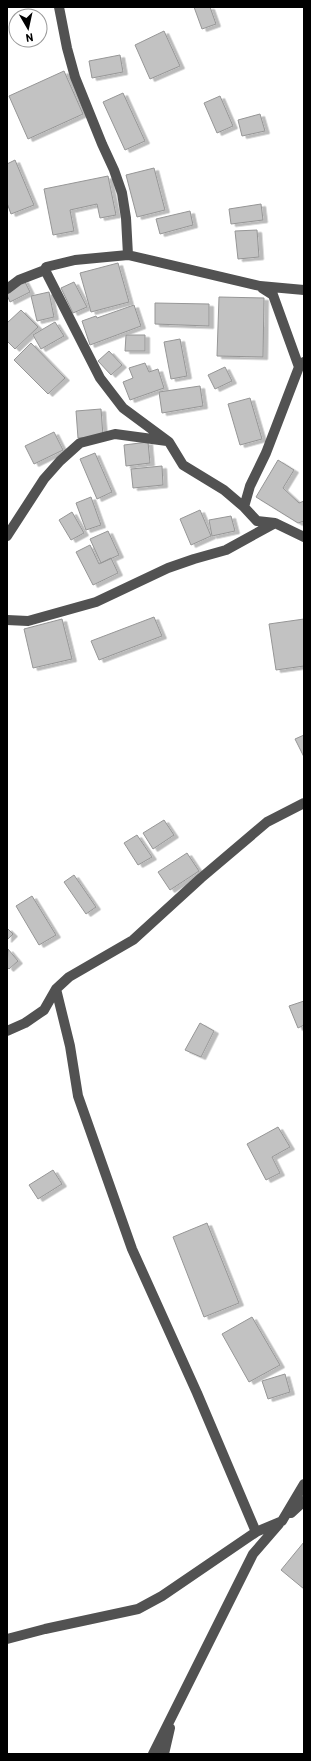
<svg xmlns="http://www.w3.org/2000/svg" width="311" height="1761" font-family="Barlow,sans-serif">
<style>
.building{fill:#c2c2c2;stroke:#969696;filter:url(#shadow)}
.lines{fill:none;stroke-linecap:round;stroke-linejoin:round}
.minor{stroke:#525252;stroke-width:10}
</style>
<defs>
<filter id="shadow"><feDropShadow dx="4.5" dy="2.5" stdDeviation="0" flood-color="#0004"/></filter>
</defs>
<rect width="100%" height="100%" fill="#fff"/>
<path class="building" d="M194,7H210L216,24L202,29Z
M164,31L180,66L150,79L135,45Z
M120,55L123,72L92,78L89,61Z
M64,71L83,114L28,139L9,96Z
M123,93L145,141L125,150L103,102Z
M220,96L233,126L217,133L204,103Z
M260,114L265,131L242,136L238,120Z
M15,160L34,205L11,214L7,203V164Z
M154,168L165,210L137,217L126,175Z
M108,176L116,215L100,218L97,204L70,210L74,231L53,235L44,189Z
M261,204L263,220L231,224L229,209Z
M190,211L193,225L160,234L156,219Z
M257,230L259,257L238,259L235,231Z
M118,263L129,302L91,312L80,273Z
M24,280L30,292L10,302L7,295V288Z
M74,282L87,307L73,313L61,288Z
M49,292L54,317L37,321L31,296Z
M219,297L264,298L263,357L217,356Z
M155,303L209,304V326L155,324Z
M134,305L141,326L90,345L82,321L96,316L97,318Z
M21,310L38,327L15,349L7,341V323Z
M55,322L64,336L41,349L33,335Z
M126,335H145V351H125Z
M180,339L187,376L171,379L164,342Z
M31,343L65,378L48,394L14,360Z
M109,351L122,365L111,375L98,361Z
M145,363L149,372L158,369L164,388L130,400L123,382L133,378L129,368Z
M225,367L232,381L215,389L208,375Z
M200,386L203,406L162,413L159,392Z
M250,398L262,439L240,445L228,404Z
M101,409L103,436L78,438L76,411Z
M54,432L63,450L34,464L25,446Z
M148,442L150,463L126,466L124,445Z
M95,453L112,492L97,499L80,459Z
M278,460L294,470L283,488L299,503L304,501V521L298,523L256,497Z
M162,466L163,485L133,488L131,469Z
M91,497L101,525L86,530L76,503Z
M200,510L211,536L191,545L180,519Z
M72,512L84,533L71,540L59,520Z
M231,516L235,531L212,536L209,520Z
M108,531L119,555L101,563L90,539Z
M90,545L99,564L111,558L118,573L93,585L76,552Z
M154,617L162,636L99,660L91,641Z
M62,619L72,659L33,668L24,629Z
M304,619V666L276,670L269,624Z
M304,735V757L295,739Z
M164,820L174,835L153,849L143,833Z
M137,835L152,857L138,865L124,843Z
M187,853L199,871L170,890L158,872Z
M74,875L96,907L86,914L64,882Z
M32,896L56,935L39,945L16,906Z
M7,928L13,934L7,940Z
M8,949L18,961L9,969L7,967Z
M304,1001V1025L298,1028L289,1006Z
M200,1023L214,1031L201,1057L185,1050Z
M278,1127L290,1147L272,1157L280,1173L266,1180L247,1144Z
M53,1170L62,1184L38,1199L29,1185Z
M207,1223L239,1303L204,1317L173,1237Z
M252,1317L280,1365L249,1382L222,1334Z
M285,1374L290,1392L268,1399L262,1381Z
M304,1542V1589L281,1570Z"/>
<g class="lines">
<path class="minor" d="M59,7L67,48L75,77L102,144L114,170L122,193L126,218L128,255
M45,270L100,378L123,408L169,442L183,465L224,490L244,507L257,521L275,523L304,537
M262,288L273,295L299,367
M7,289L19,280L45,270L46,267L75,260L128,255L260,286L304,290
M244,507L250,486L266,453L299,367L304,362
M7,536L44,479L60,461L80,443L115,434L167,441
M7,620L28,621L96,602L168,568L194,559L226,550L275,523
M56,989L70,1046L78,1096L132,1249L197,1393L256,1532
M7,1031L25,1023L44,1010L56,989L69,977L133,940L201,878L267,822L304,803
M291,1513L304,1501
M7,1639L45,1629L138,1609L162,1596L256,1532L282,1521L304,1484
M153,1754L253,1554L279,1524
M164,1754L170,1728"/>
</g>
<rect width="311" height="1761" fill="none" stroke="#000000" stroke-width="16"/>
<g transform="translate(28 28) rotate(171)"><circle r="19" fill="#ffffff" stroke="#999999"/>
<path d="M0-3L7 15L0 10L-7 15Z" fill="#000000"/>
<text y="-6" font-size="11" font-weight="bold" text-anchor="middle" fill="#000000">N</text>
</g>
</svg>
